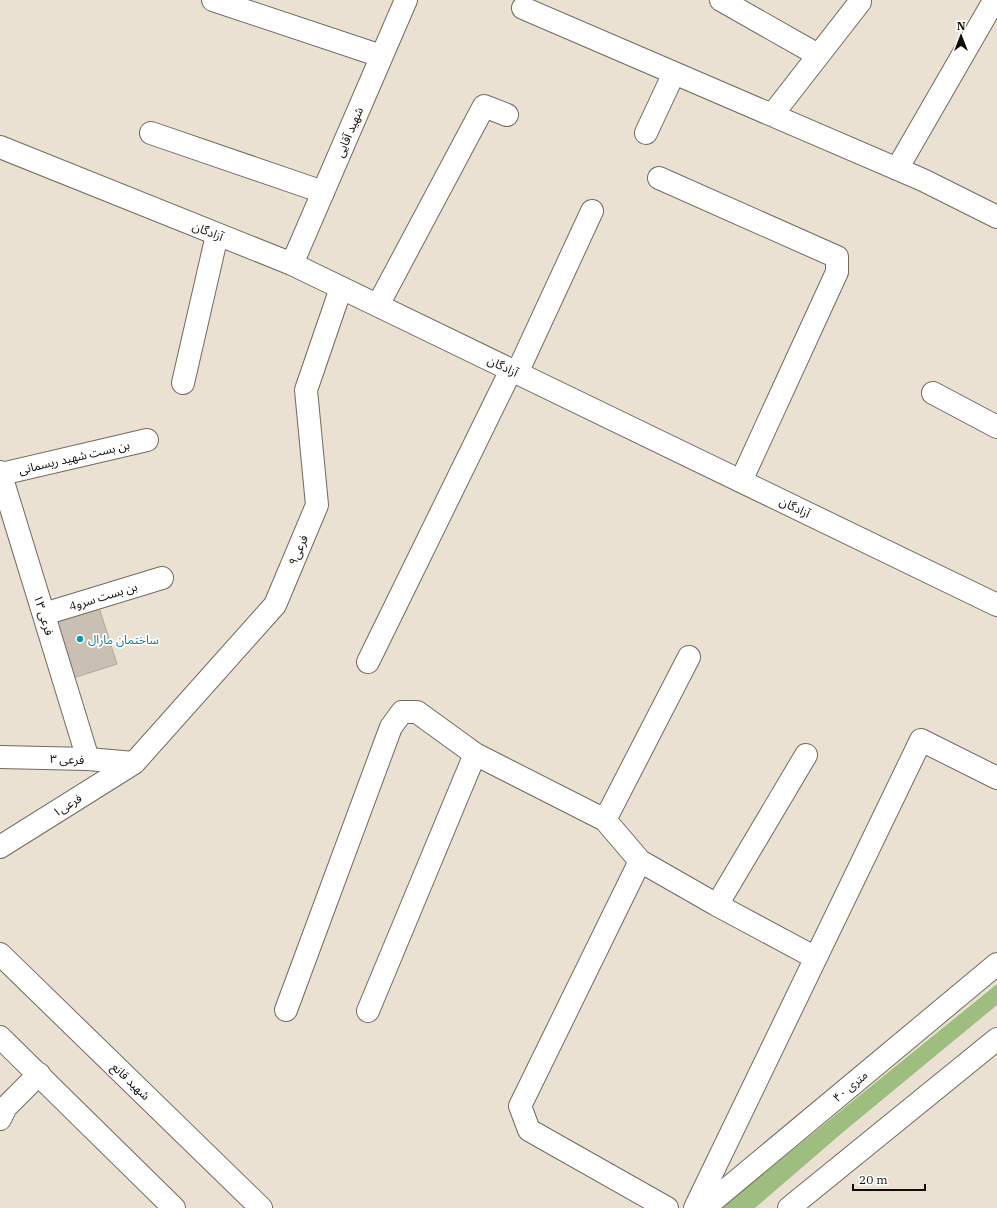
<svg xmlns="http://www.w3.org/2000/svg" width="997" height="1208" font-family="'IBM Plex Serif','Noto Sans Arabic',serif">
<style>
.green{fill:#9dbe7e}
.building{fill:#c9c0b3;stroke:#b0a89a}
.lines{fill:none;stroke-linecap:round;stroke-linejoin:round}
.minor-casing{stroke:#726a5e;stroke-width:24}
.tertiary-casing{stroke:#726a5e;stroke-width:24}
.secondary-casing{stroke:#726a5e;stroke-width:24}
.primary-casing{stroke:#726a5e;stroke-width:24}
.minor{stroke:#fff;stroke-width:22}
.tertiary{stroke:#fff;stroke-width:22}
.secondary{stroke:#fff;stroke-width:22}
.primary{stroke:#fff;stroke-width:22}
.culture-dot{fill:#0f9aa8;stroke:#fff;stroke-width:1.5}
.labels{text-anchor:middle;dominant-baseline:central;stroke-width:3.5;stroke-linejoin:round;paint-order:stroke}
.street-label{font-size:12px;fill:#110e0a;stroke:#fff}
.culture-label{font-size:12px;fill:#0d838f;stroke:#fff;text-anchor:start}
</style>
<rect width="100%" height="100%" fill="#eae1d3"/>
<path class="green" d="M997,984V1005L842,1133L755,1208H721Z"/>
<path class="building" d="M96,598L117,664L64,681L44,614Z"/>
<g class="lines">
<defs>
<path id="minor" d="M213,0L381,56
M721,0L818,55
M523,8L923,180L997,217
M772,115L860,2
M151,133L323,192
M646,133L674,73
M897,169L991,6
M659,178L837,257V272L741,481
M378,305L484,106L507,115
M517,373L592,211
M183,383L217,235
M933,393L997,427
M0,472L88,759
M1,474L147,440
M44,614L162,578
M368,662L511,370
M0,757L88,759L134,763
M605,820L689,657
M0,847L134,763L275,605L317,505L306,390L341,288
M640,861L520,1106L529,1130L667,1208
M717,905L806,755
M286,1010L391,727L402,712H417L475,754L605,820L640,861L717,905L814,957
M368,1011L475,754
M0,1119L6,1107L39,1074
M695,1208L921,740L997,778"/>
<path id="tertiary" d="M292,264L406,0"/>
<path id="secondary" d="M0,147L292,264L997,605
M0,954L261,1208
M0,1037L174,1208"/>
<path id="primary" d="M704,1208L997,964
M789,1208L997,1039"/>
</defs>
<use href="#minor" class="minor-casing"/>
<use href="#tertiary" class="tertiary-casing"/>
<use href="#secondary" class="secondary-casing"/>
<use href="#primary" class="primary-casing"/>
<use href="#minor" class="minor"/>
<use href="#tertiary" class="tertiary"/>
<use href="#secondary" class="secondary"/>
<use href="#primary" class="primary"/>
</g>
<circle class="culture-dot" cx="80" cy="639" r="4"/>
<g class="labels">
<g class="street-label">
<text transform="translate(349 132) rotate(-67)">شهید آقایی</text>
<text transform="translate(208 231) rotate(22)">آزادگان</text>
<text transform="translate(503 366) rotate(26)">آزادگان</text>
<text transform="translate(74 457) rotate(-13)">بن بست شهید ریسمانی</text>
<text transform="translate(795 507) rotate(26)">آزادگان</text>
<text transform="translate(298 550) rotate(-67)">فرعی۹</text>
<text transform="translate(103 596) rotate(-17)">بن بست سرو4</text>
<text transform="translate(44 615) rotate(73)">فرعی ۱۳</text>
<text transform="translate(67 759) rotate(2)">فرعی ۳</text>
<text transform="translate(67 805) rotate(-32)">فرعی۱</text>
<text transform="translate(131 1081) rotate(44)">شهید قانع</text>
<text transform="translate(850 1086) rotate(-40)">۴۰ متری</text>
</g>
<g class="culture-label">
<text x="88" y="639">ساختمان مارال</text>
</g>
</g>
<g transform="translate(961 36)" stroke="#ffffff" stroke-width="3" paint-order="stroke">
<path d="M0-3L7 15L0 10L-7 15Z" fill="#110e0a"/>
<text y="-6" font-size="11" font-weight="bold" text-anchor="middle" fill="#110e0a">N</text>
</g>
<path d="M853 1184v6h72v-6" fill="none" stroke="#110e0a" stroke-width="2"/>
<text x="859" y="1184" font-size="12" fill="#110e0a" stroke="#ffffff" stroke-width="3" paint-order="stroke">20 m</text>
</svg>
